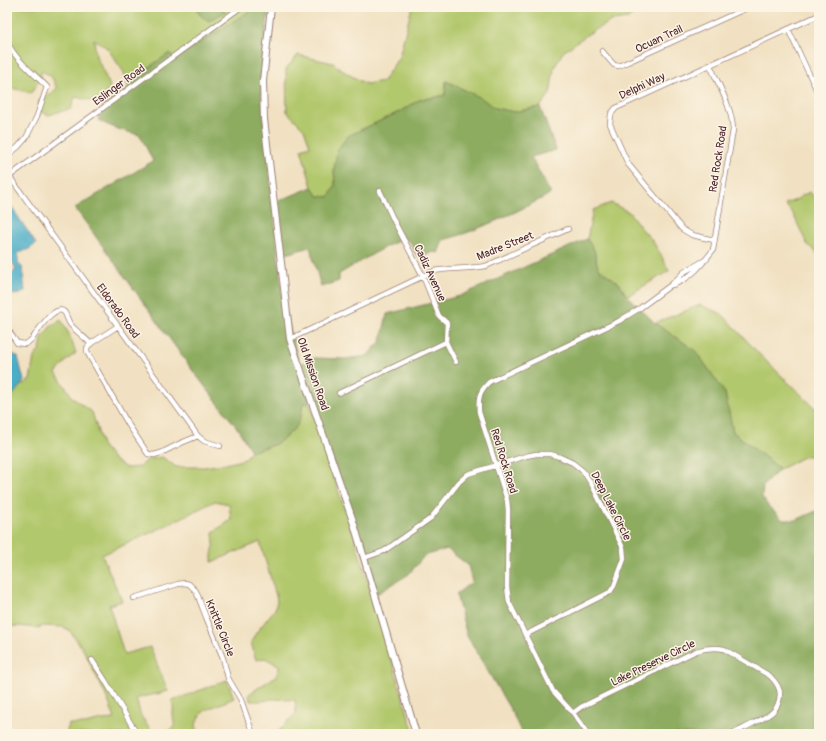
<svg xmlns="http://www.w3.org/2000/svg" width="826" height="741" font-family="Pangolin,sans-serif">
<style>
.green{fill:#b2c86d;stroke:#7e744c}
.forest{fill:#8dac60;stroke:#6c6646}
.water{fill:#49adc8;stroke:#4a667a}
.lines{fill:none;stroke-linecap:round;stroke-linejoin:round}
.minor-casing{stroke:#9e8076;stroke-width:6}
.tertiary-casing{stroke:#9e8076;stroke-width:8}
.minor{stroke:#fff;stroke-width:4.5}
.tertiary{stroke:#fff;stroke-width:6}
.labels{text-anchor:middle;dominant-baseline:central;stroke-width:3;stroke-linejoin:round;paint-order:stroke}
.street-label{font-size:11px;fill:#4a1f2b;stroke:#fcf5e5}
</style>
<rect width="100%" height="100%" fill="#fcf5e5"/>
<filter id="ink" filterUnits="userSpaceOnUse"><feTurbulence type="fractalNoise" baseFrequency=".025" numOctaves="2"/><feDisplacementMap in="SourceGraphic" scale="8" xChannelSelector="R" yChannelSelector="G"/><feConvolveMatrix kernelMatrix="1 2 1 2 8 2 1 2 1" color-interpolation-filters="sRGB"/></filter>
<filter id="wash" filterUnits="userSpaceOnUse"><feTurbulence type="fractalNoise" baseFrequency=".012" numOctaves="4" result="noise"/><feDisplacementMap in="SourceGraphic" scale="16" xChannelSelector="R" yChannelSelector="G"/><feGaussianBlur stdDeviation="0.9" result="paint"/><feColorMatrix in="noise" values="0 0 0 0 0 0 0 0 0 0 0 0 0 0 0 0 0 1.4 0 .05"/><feComposite in="paint" operator="in"/></filter>
<g filter="url(#wash)">
<rect width="100%" height="100%" fill="#f1e1c2"/>
<path class="green" d="M7,7H195L201,16L225,12L222,7H256L174,59L170,53L127,82L123,71L107,48L94,39L96,56L110,86L105,95L94,101L75,97L71,109L58,112L49,115L39,111V100L51,94L57,88L51,76L42,71L39,81L31,93L16,89L7,88Z
M412,7H643L628,19L611,21L588,34L563,52L554,68L550,94L540,107L514,112L495,108L481,98L446,81L445,95L432,98L421,99L399,112L348,136L334,169L335,186L329,197L318,196L312,187L301,149L310,146L304,129L287,112L286,69L298,55L333,63L348,74L366,84L383,81L399,57Z
M810,192L819,204V255L807,244L793,214L785,204L796,200L803,195Z
M611,203L629,212L642,229L652,240L661,255L669,271L627,296L619,283L598,268L594,250L587,239L593,210Z
M700,305L722,314L761,356L819,412V449L809,456L803,457L780,469L733,432L725,393L655,323Z
M61,320L69,334L76,353L67,360L56,373L73,398L82,405L92,412L102,445L114,460L126,468L140,467L147,460L162,457L176,467H204L230,463L245,459L250,452L276,444L301,416L303,403L310,404L326,455L353,533L373,597L414,734H272L279,731L296,713L295,700L272,699L262,701H250L249,694L276,676L280,666L265,658L256,660L251,642L256,633L275,609L277,601L276,596L260,542L212,562V555L214,545L213,532L231,520L229,504L215,501L161,528L102,555L122,601L109,605L124,654L150,647L168,691C157,695 146,695 136,699L141,716L152,731L162,734L174,728C175,723 173,719 173,714C173,709 174,707 172,701L227,680L234,698L204,711L197,721L196,726L199,734H66L69,724H85L102,720L115,719L108,700L84,651L70,631L64,627L44,626L38,628L19,626L7,627V408C9,404 10,399 12,395C16,388 23,384 30,380L34,357L40,350L42,338L50,327Z"/>
<path class="forest" d="M195,7H222L225,12L209,21L201,16Z
M256,7H269L260,81L283,302L310,404L303,403L301,416L297,426L286,437L276,444L250,452L251,451L238,429L193,371L75,208L153,161L140,135C123,131 113,128 98,120L104,105L129,88L127,82L170,53L175,59Z
M446,81L481,98L495,108L514,112L540,107L556,150L531,157L550,192V194C527,207 503,218 479,228C467,233 455,237 443,240L438,253L434,252L419,257L415,253L412,244L405,238L385,247L339,274V281L321,287L310,247L282,255L276,202L312,187L318,196L329,197L335,186L334,169L337,150L348,136L399,112L421,99L432,98L445,95Z
M587,239L594,250L598,268L619,283L627,296L655,323L696,351L725,393L733,432L780,469L763,486L762,497L768,506L783,520H796L816,511L819,512V734H522L513,714L467,636L456,594L472,582L468,565L447,549L424,556L409,574L377,594L301,364L314,358L345,359L367,356L381,341L387,314L460,296Z"/>
<path class="water" d="M7,200L36,244L29,249L18,253V263L22,267L25,291L20,294L9,295C5,283 8,279 16,269L9,256H7Z
M7,350L18,357L24,381L12,396L7,408Z"/>
</g>
<g filter="url(#ink)">
<g class="lines">
<defs>
<path id="minor" d="M788,29L819,95
M7,41C14,59 34,73 47,87L37,116L26,138L18,147L7,156
M602,51L614,65L618,66L621,65L749,7
M9,176L198,436L204,441L220,446
M7,178L241,7
M380,191L395,223L423,276L439,316L447,323L446,342L456,362
M714,240L692,235L682,229L628,164L610,124L611,114L616,108L819,15
M673,285C692,277 701,266 713,250L733,130C732,107 719,86 710,65
M118,326L90,344L87,348V352L128,424L148,454L154,455L161,453L181,443L198,436
M7,328L17,343L25,344C28,343 30,341 32,339C37,333 55,301 65,313C67,317 68,321 70,324C76,331 84,337 91,344
M290,339L434,271C451,268 469,269 486,266L568,229
M339,393L446,342
M364,558L384,551L431,518L459,482L468,474L526,456L536,454H550L560,457L573,463L583,471L592,485L623,548L624,559L614,586L610,592L525,635
M134,598L178,584L185,583L189,584L196,591L206,617L223,658L228,678L241,700L253,734
M92,660L105,680L137,734
M573,713L581,707L696,651C706,648 714,647 724,649L770,676C775,681 780,687 780,694C779,712 768,716 754,723C747,727 739,730 732,734
M588,734L573,713L553,691L509,602L507,587L508,510L507,500L479,412C478,397 479,392 489,382L619,321L640,308L671,285L684,272L707,259"/>
<path id="tertiary" d="M271,7L263,81L264,119L290,339L354,524L416,734"/>
</defs>
<use href="#minor" class="minor-casing"/>
<use href="#tertiary" class="tertiary-casing"/>
<use href="#minor" class="minor"/>
<use href="#tertiary" class="tertiary"/>
</g>
</g>
<g class="labels">
<g class="street-label">
<text transform="translate(659 39) rotate(-25)">Ocuan Trail</text>
<text transform="translate(119 85) rotate(-36)">Eslinger Road</text>
<text transform="translate(642 86) rotate(-25)">Delphi Way</text>
<text transform="translate(718 159) rotate(-81)">Red Rock Road</text>
<text transform="translate(505 246) rotate(-22)">Madre Street</text>
<text transform="translate(430 273) rotate(65)">Cadiz Avenue</text>
<text transform="translate(118 311) rotate(54)">Eldorado Road</text>
<text transform="translate(313 374) rotate(71)">Old Mission Road</text>
<text transform="translate(504 461) rotate(73)">Red Rock Road</text>
<text transform="translate(611 506) rotate(63)">Deep Lake Circle</text>
<text transform="translate(220 628) rotate(68)">Knittle Circle</text>
<text transform="translate(653 663) rotate(-26)">Lake Preserve Circle</text>
</g>
</g>
<rect width="826" height="741" fill="none" stroke="#fcf5e5" stroke-width="24"/>
</svg>
